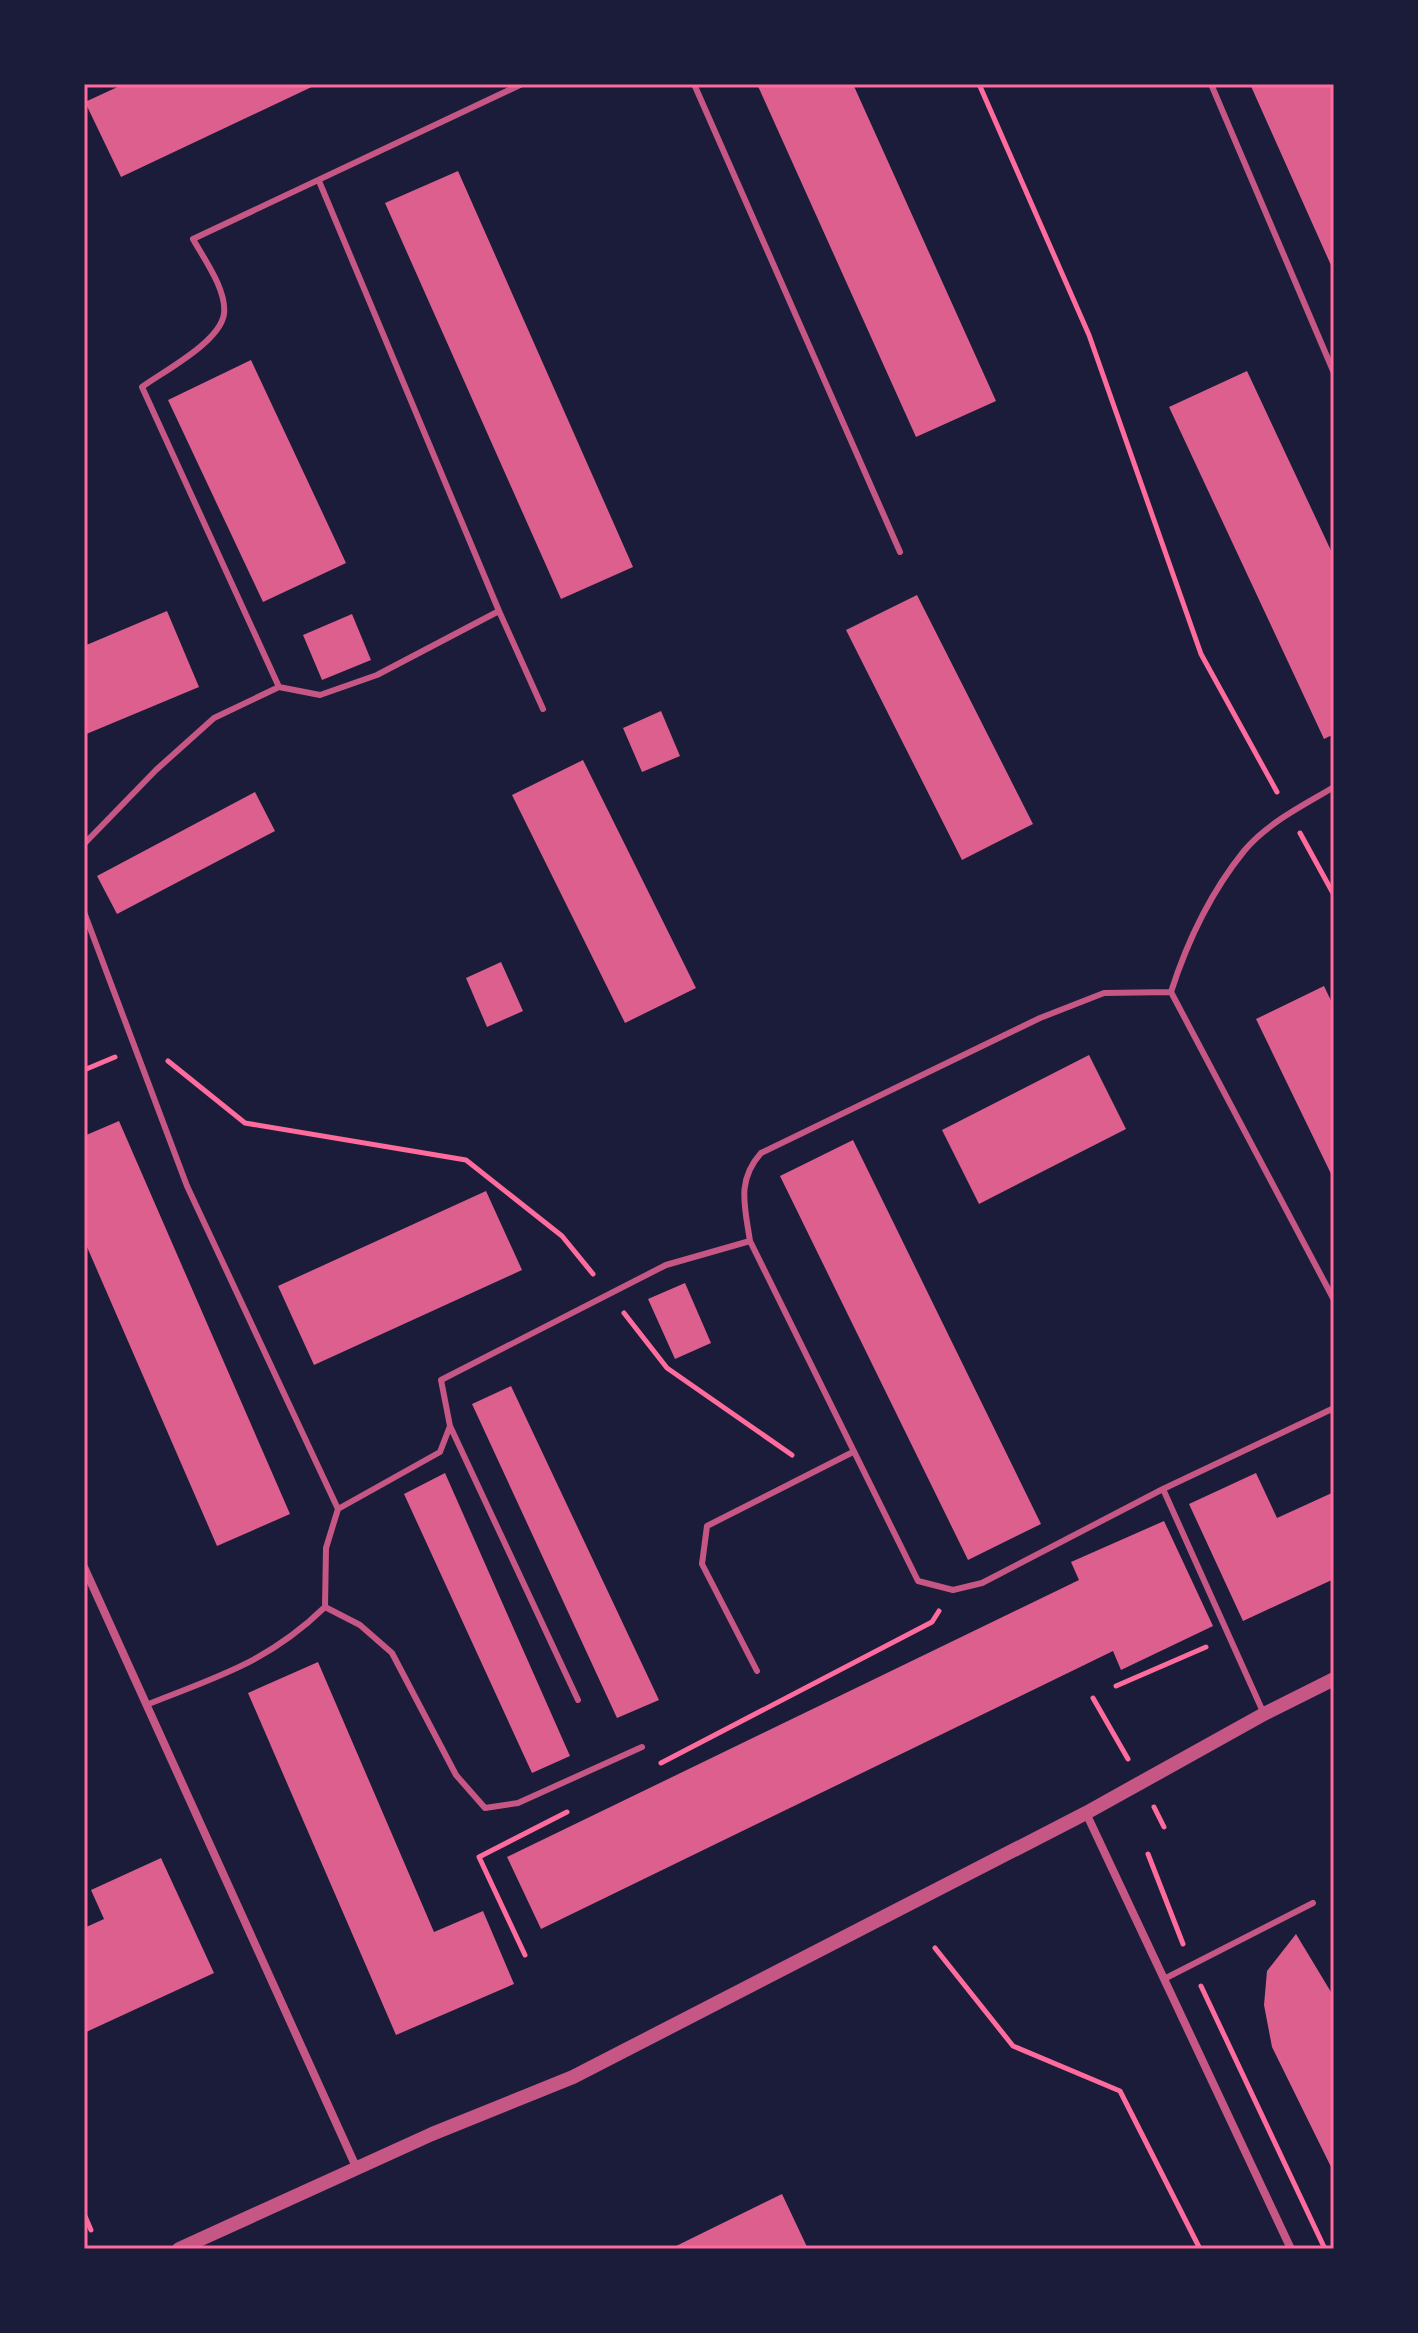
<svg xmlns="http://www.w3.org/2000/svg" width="1418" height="2333" font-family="Roboto,sans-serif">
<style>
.building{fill:#dd5f8e}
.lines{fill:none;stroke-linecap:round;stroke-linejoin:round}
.path{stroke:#ff6b9d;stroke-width:5}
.service{stroke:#c65784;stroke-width:6}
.minor{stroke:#c65784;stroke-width:8}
.tertiary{stroke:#c65784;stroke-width:14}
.neatline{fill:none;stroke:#ff6b9d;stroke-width:3}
</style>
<rect width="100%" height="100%" fill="#1b1b3a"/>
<path class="building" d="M124,84H318L121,177L85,102Z
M757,84H853L996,401L916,437Z
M1250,84H1334V272Z
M458,171L633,567L561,599L385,203Z
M251,360L346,563L263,602L168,400Z
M1247,371L1334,557V734L1324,739L1169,407Z
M917,595L1033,824L962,860L846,630Z
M167,611L199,687L84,735V646Z
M352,614L371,660L322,680L303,635Z
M661,711L680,756L642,772L623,728Z
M583,760L696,988L625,1023L512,795Z
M255,792L275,831L117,914L97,876Z
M501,962L523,1011L487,1027L466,978Z
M1324,986L1334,1007V1180L1256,1019Z
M1089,1055L1126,1129L979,1204L942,1130Z
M119,1121L290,1514L217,1546L84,1240V1136Z
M853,1140L1041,1524L968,1560L780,1176Z
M486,1191L522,1270L314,1365L278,1286Z
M685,1283L711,1343L675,1359L648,1299Z
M511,1386L659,1700L617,1718L472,1404Z
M445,1473L570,1756L532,1773L404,1494Z
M1256,1473L1277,1518L1334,1492V1579L1243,1621L1189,1504Z
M1164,1521L1213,1626L1121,1670L1113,1651L541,1929L507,1857L1079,1580L1071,1562Z
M318,1662L434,1932L483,1911L514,1984L396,2035L248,1693Z
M161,1858L214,1973L84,2033V1928L104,1919L91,1890Z
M1296,1934L1334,1997V2173L1272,2047L1264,2005L1267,1971Z
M782,2194L808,2249H670Z"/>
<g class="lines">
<path class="path" d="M979,84L1089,335L1201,654L1277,792
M1300,833L1334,895
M168,1061L245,1123L466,1160L562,1236L593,1274
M84,1070L115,1057
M624,1313L667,1368L792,1455
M1116,1686L1206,1647
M1093,1698L1128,1759
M661,1763L932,1622L939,1611
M1154,1807L1164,1827
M1148,1854L1183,1944
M935,1948L1013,2046L1120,2091L1200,2249
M525,1955L479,1857L567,1812
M1201,1986L1325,2249
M84,2214L91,2230"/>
<path class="service" d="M694,84L900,552
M1211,84L1334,373
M499,611L543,709
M279,687L320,695L377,675L499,611L319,181
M84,844L156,770L214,718L279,687L142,387C164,371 220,342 224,314C227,290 204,259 193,239L522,84
M84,912L187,1186L338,1509
M1171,992C1187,942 1211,892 1244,851C1267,823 1304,805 1334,787
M450,1426L578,1700
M1163,1489L1334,1408
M325,1607L360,1625L392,1653L456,1775L485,1808L518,1803L642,1747
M757,1671L702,1564L707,1526L851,1453
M146,1705C218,1676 267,1663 325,1607L326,1548L338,1509L440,1452L450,1426L441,1380L666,1265L750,1241
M1264,1714L1163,1489L982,1583L953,1590L918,1581L750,1241C745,1207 736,1181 761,1153L1040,1018L1104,993L1171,992L1334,1300
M1164,1979L1313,1903"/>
<path class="minor" d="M84,1567L357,2169
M1086,1813L1291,2249"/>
<path class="tertiary" d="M179,2249L432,2134L573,2077L1086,1813L1264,1714L1334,1679"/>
</g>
<rect width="1418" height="2333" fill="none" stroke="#1b1b3a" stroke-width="172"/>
<rect x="86" y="86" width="1246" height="2161" class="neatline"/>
</svg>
